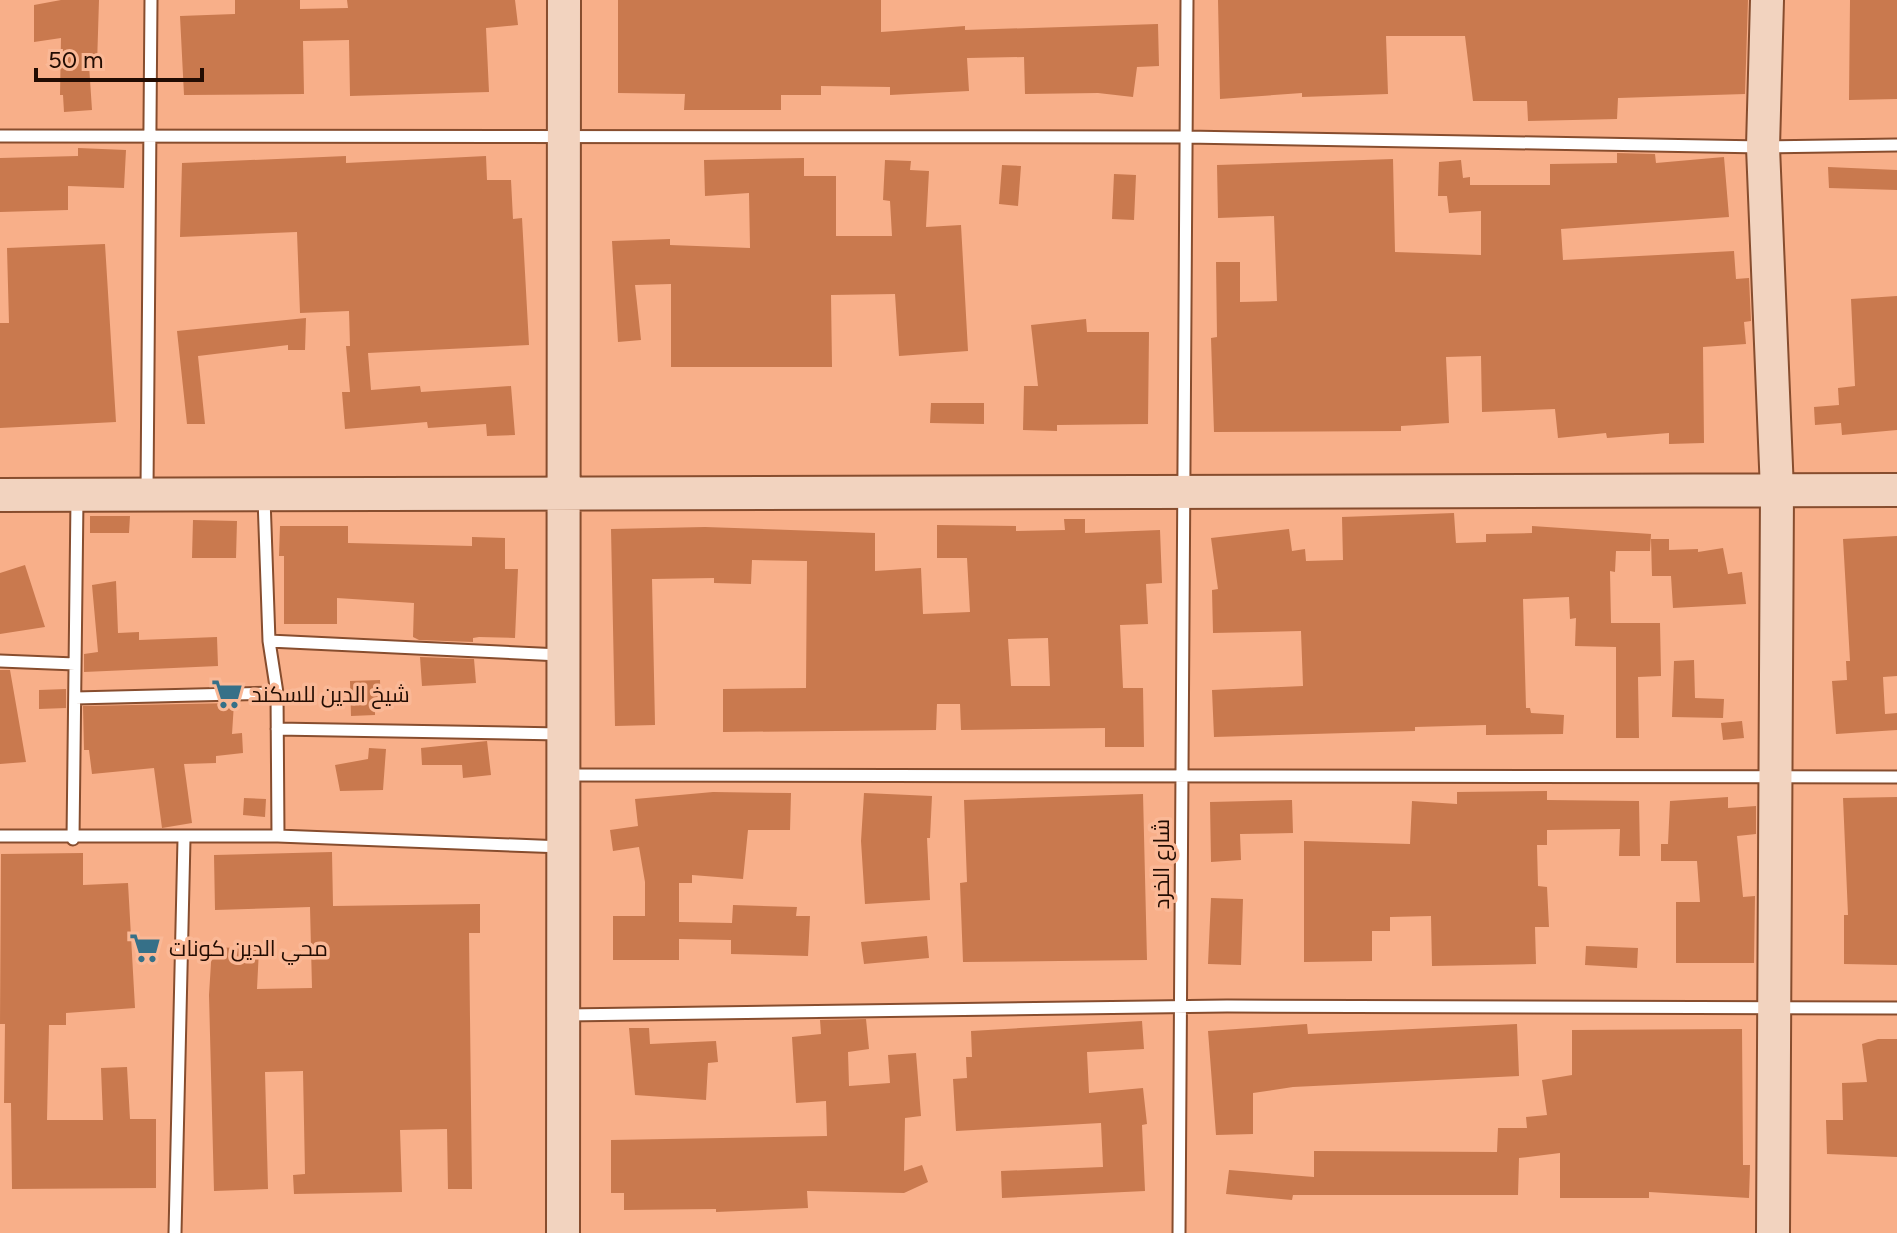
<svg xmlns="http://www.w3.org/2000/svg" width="1897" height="1233" font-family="Figtree,Cairo,sans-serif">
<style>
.built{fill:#f8af89}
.building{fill:#c9794e;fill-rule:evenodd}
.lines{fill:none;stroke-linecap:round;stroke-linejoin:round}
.lane-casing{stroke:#874d2e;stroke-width:15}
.secondary-casing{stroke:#874d2e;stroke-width:36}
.lane{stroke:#fff;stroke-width:11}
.secondary{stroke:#f2d3bf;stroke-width:32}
.labels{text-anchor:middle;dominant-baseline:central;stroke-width:7;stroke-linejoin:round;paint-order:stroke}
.poi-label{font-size:22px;fill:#220c02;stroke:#fab896;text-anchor:start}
.street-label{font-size:22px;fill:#220c02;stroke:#fab896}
</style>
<rect width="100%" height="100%" fill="#fab896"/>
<path class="built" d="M0,0H1897V1233H0Z"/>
<path class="building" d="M61,0H99L97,65H89L92,110L64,112L63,95H60L61,38L34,42V5Z
M235,0H300V9L348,8L347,0H515L518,25L486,28L489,92L350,96L349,40L303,41L304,94L184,95L180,16L235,14Z
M618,0H881V32L965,26V30L1158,24L1159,66L1137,67L1133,97L1098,93L1025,94L1024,57L967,58L969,91L890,95V87L821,86V95H781V110H684L685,94L618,93Z
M1218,0H1748L1745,94L1618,98L1617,119L1528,121L1527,101H1473L1465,36H1386L1388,94L1302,97V93L1220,99Z
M1850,0H1897V99L1849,100Z
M78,148L126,150L124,188L68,186V210L0,212V158L78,156Z
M1617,153L1655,154L1656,163L1724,157L1729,217L1561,229L1563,260L1734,251L1736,279L1749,278L1751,321L1744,322L1746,344L1703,347L1704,443L1669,444V433L1607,438L1606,433L1558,438L1555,409L1482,412L1481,356L1446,357L1449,423L1401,426V431L1214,432L1211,338L1217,337L1216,262H1240V302L1277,301L1274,216L1218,218L1217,165L1393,159L1395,252L1481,255V211L1449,213L1447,196H1438L1439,162L1461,160L1463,178L1470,177V185H1550V164L1617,163Z
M346,156V163L486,156L487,180H511L513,219L522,218L529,345L368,353L371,390L420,386L421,392L511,386L515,435L487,436L486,424L428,428L427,422L345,429L342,392H350L346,346H350L349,311L300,313L297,232L180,237L182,163Z
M804,158V176H836V236H892L890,201L883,200L885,160L911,161L910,170L929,171L926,227L961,225L968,351L899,356L895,294L831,295L832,367H671V284L635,285L641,340L618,342L612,241L670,239V245L750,248L749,193L705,196L704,160Z
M1002,165L1021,166L1018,206L999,204Z
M1828,167L1897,170V190L1829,188Z
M1114,174L1136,175L1134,220L1112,219Z
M105,244L116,422L0,428V323H9L7,248Z
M1897,296V430L1842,435L1841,423L1815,425L1814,407L1839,405L1838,388L1855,386L1851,299Z
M306,318L305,350H288V345L198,356L205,424H187L177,331Z
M1086,319L1087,332H1149L1148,424L1057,425V431L1023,430L1024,386H1038L1031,325Z
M931,403H984V424L930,423Z
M1454,513L1456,543L1486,542V534L1532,533V526L1651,534L1650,551H1616L1615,572L1610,571L1611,623H1660L1661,676L1638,677L1639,738H1616V647L1575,646L1576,618L1570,619L1569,597L1523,599L1526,708H1530L1531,713L1564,715L1563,734L1486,735V725L1415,727V731L1214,737L1212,690L1303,686L1301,631L1213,633L1212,590L1218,589L1211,538L1289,529L1292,551L1305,549L1306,561L1343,560L1342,517Z
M90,516H130L129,533H90Z
M1064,519H1085V533L1160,530L1162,583L1146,584L1148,624L1120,625L1123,688H1143L1144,747H1105V728L961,730L960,704H937L936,730L723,732V689L806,688L807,561L752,560L751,584L714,583V578L652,579L655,725L615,726L611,529L705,527L875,533V571L921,568L923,614L970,612L967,558H937V525L1016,526V531L1065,530ZM1048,638L1050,686H1011L1008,639Z
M193,520L237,521L236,558H192Z
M280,526H348V543L472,546V537L505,538V569H518L515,638L479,637L473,638V642L419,640L413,637L414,603L337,598V624H284V556H279Z
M1897,536V676L1883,677L1885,714L1897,713V730L1836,734L1832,681L1847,680L1846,661H1850L1843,539Z
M1651,539H1669V550L1698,549V552L1723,548L1728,574L1742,572L1746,604L1673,608L1671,576H1652Z
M25,565L45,627L0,634V573Z
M116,581L118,633L139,632V640L217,637L218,666L84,672V654L98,652L92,585Z
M420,657L474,659L476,683L422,686Z
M1694,660L1695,698L1724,699L1723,718L1672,717L1674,661Z
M0,670H10L26,762L0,764Z
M380,680L381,711H375V715L351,716L350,681Z
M66,689V708L39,709V690Z
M234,703L232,734L242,733L243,753L216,756V763L184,764L192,823L162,828L154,768L92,774L89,750H84L83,706Z
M1742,721L1744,738L1723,740L1721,723Z
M487,741L491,775L463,778L462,765H422L421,748Z
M369,748L386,749L383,790L340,791L335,765L368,759Z
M1547,791V800L1639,801L1640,856H1619L1620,829L1547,830V845H1537L1538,886L1547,887L1549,927H1535L1536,964L1432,966L1431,916L1390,917V931H1372V961L1304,962V841L1410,844L1412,801L1457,804V792Z
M713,792L791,793L790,830H748L743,879L692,875V883H679V922L732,923L733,905L797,907L796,916H810L808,956L731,954V940L679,939V960H613V916H645V882L639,847L613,851L610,830L638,826L635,799Z
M864,793L932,796L930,838H927L930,900L865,904L861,841Z
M1143,794L1147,960L963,962L960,883L967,882L964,800Z
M1728,797V808L1756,806V834L1737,836L1743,897L1755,896L1754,963H1676V902H1700L1697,861H1661V844H1668L1670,801Z
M1897,797V965L1844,964V915H1848L1843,798Z
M244,798L266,799L265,817L243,815Z
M1292,800L1293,833L1240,834L1241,860L1211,862L1210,802Z
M332,852L333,906L480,904V933H469L472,1189H448L447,1129L400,1130L402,1192L294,1194L293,1175L305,1174L303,1071L265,1072L268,1189L214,1191L209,995L212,947L259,949L257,989L312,988L310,907L215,910L214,855Z
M83,853V885L128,883L135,1008L66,1013V1025H49L47,1120H103L101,1068L127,1067L130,1119H156V1188L12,1189L11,1103H4L5,1024H0L1,854Z
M1211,898L1243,899L1241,965L1208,964Z
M927,936L929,958L864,964L861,942Z
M1586,946L1638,948L1637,968L1585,965Z
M866,1019L869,1049L848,1052L849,1086L890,1083L888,1055L916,1053L921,1116L905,1118L904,1171L922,1165L928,1182L904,1193L807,1191L808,1208L716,1212V1209L624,1210V1193H611V1140L827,1136L826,1101L796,1103L792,1037L821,1034L820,1020Z
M1142,1021L1144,1049L1087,1052L1089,1093L1143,1088L1147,1124L1142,1125L1145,1191L1002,1198L1001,1171L1103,1167L1101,1123L956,1131L953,1079L967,1078L966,1057H972L971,1031Z
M1307,1024L1308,1034L1517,1024L1519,1076L1293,1087L1253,1093V1134L1216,1135L1208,1031Z
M629,1028H649L650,1044L716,1041L718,1062L708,1063L706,1100L635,1095Z
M1742,1029L1743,1165H1750L1749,1198L1649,1192V1198H1560V1153L1519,1158L1518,1195H1293L1292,1200L1226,1194L1229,1170L1314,1177V1151L1497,1152L1498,1128H1527L1526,1117L1547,1115L1542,1080L1572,1075V1030Z
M1878,1039H1897V1157L1827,1154L1826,1120H1843L1842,1083L1867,1082L1862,1044Z"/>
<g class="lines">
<defs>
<path id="lane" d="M0,136L1186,137L1763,147L1897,145
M147,490L151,0
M264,498L269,641L277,693L278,836
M269,641L560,655
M0,661L75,664
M75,698L277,693
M277,729L560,734
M568,775L1897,777
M0,836H278L563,847
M73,839L77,499
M566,1015L1227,1006L1897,1008
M175,1233L184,839
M1179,1233L1187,0"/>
<path id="secondary" d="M1767,0L1763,147L1777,491L1773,1233
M0,495L1897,490
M563,1233L564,0"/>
</defs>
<use href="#lane" class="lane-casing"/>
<use href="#secondary" class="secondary-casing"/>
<use href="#lane" class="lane"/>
<use href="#secondary" class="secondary"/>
</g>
<defs>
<symbol id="supermarket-bare" viewBox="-9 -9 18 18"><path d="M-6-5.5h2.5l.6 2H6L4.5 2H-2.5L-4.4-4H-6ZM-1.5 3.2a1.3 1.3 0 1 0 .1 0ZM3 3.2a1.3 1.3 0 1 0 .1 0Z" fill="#367088" stroke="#fab896" stroke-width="2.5" paint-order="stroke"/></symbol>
</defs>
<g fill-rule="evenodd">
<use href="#supermarket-bare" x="205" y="672" width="44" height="44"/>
<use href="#supermarket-bare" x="123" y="926" width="44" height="44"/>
</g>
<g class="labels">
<g class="poi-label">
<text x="251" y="694">شيخ الدين للسكند</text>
<text x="169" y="948">محي الدين كونات</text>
</g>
<g class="street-label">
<text transform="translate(1161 864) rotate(-90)">شارع الخرد</text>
</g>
</g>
<path d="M36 68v12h166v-12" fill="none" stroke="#220c02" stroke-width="4"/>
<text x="48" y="68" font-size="24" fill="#220c02" stroke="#fab896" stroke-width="6" paint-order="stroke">50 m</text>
</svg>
